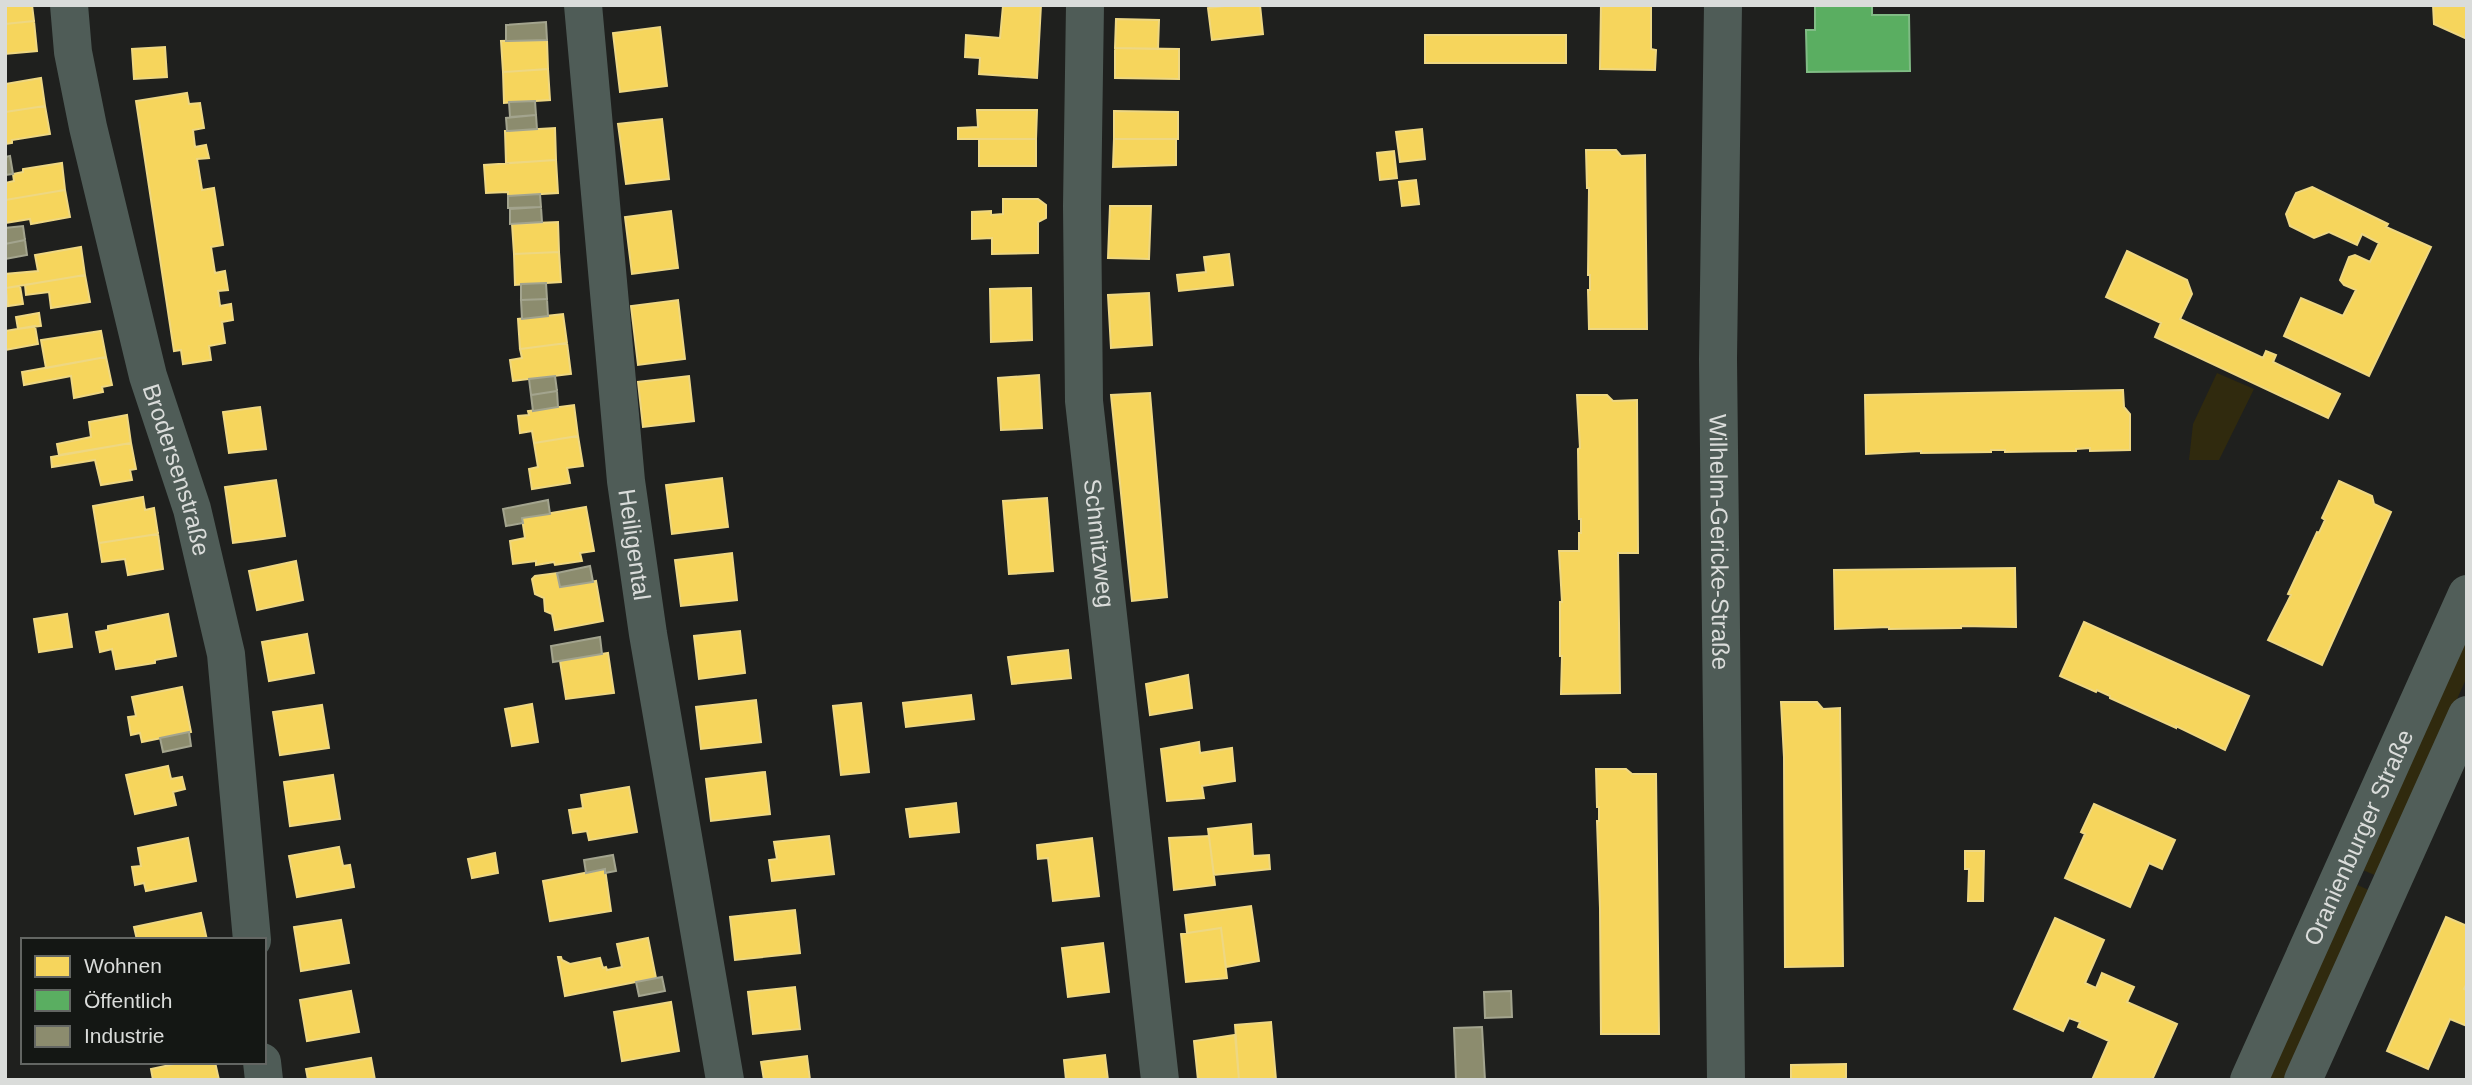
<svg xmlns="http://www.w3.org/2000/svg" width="2472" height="1085" font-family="Helvetica,sans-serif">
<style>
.green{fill:#302a0e}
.homes{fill:#f6d55c;stroke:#eed782;stroke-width:2}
.public{fill:#5aae61;stroke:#80bc85;stroke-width:2}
.industry{fill:#8c8c6e;stroke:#a3a48e;stroke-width:2}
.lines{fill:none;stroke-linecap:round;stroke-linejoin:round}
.minor{stroke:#4f5c57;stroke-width:38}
.secondary{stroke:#515e59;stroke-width:38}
.labels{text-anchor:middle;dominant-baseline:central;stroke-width:7;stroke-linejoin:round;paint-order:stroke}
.street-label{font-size:24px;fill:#dadcda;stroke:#141714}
</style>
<rect width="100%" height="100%" fill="#1f201e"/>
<path class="green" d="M2217,373L2254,389L2219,460H2189L2193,424Z
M2467,627V677L2377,876L2358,868Z
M2353,883L2371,891L2285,1080H2264Z"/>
<path class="homes" d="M5,5H32L34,21L5,24Z
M1041,5L1037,78L979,74L980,58L965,57L966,35L1000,38L1003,6Z
M1233,5H1260L1263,34L1212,40L1208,8Z
M1601,5H1651V49L1656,50L1655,70L1600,69Z
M2433,5H2467V39L2434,24Z
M1116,19L1159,20L1158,49L1115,48Z
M34,21L37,51L5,54V24Z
M660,27L667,86L620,92L613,33Z
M1425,35H1566V63H1425Z
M547,40L548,69L503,72L501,41Z
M165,47L167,77L134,79L132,49Z
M1115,48L1179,49V79L1115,78Z
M548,69L550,100L504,103L503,72Z
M41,78L45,106L5,112V84Z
M187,93L189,104L200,103L204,128L193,130L195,147L206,145L209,158L197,159L202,190L214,188L223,245L211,247L215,273L225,271L228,290L218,291L220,306L231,304L233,320L222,322L225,343L209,346L211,360L183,364L181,350L174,351L136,101Z
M45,106L50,134L12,140V143L5,144V112Z
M977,110H1037L1036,139H958V128L978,127Z
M1114,111L1178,112V139H1114Z
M662,119L669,179L626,184L618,124Z
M555,128L556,160L506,163L505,131Z
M1422,129L1425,159L1400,162L1396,132Z
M979,139H1036V166H979Z
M1114,139H1176V165L1113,167Z
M1586,150H1616L1621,156L1645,155L1647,329H1589L1588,290H1590V275H1588L1589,188H1587Z
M1394,151L1397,178L1380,180L1377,153Z
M556,160L558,193L508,196V192L486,193L484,165Z
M62,163L65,190L5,200V183L14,181L13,174L23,172V169Z
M1416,180L1419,204L1402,206L1399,182Z
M2312,187L2388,224L2386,227L2431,247L2369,376L2284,336L2301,298L2343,316L2356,290L2344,285L2340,280L2349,257L2355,255L2370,262L2379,243L2362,234L2357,245L2329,232L2314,238L2290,226L2286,214L2296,193Z
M65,190L70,217L31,224L30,219L5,223V200Z
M1003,199H1038L1046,205V218L1038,222V253L992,254V238L972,239V212L991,211V215L1003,214Z
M1110,206H1151L1149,259L1108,258Z
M671,211L678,268L632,274L625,217Z
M558,222L559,252L514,254L512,224Z
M81,247L85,275L6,288L5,274L38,271L35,255Z
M2127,251L2187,280L2192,294L2180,319L2263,358L2266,351L2276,355L2273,362L2340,394L2328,418L2155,337L2161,323L2106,297Z
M559,252L561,282L515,285L514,254Z
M1229,254L1233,285L1179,291L1177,275L1206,272L1204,257Z
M85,275L90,302L51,308L49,292L26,295L25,285Z
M20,286L23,304L8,306L6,288Z
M1031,288L1032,340L991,342L990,289Z
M1149,293L1152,345L1111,348L1108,295Z
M678,300L685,359L638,365L631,306Z
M39,313L41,326L18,329L16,317Z
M563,314L567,343L520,349L518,319Z
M35,326L38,344L5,350V331Z
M101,331L106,357L46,368L41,340Z
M567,343L571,374L513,381L510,360L522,358L520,349Z
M106,357L112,385L102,387L103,392L74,398L71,376L24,385L22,372Z
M1039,375L1042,428L1001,430L998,378Z
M689,376L694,421L643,427L638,382Z
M2123,390L2124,407L2130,414V450L2090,451V448L2076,449V451L2005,452V450H1991V452L1921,453V451L1866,454L1865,395Z
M1150,393L1167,597L1132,601L1111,395Z
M1577,395H1607L1613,401L1637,400L1638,553H1618L1620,693L1561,694L1562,656H1560V602H1562L1559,551H1579V533H1581V519H1579L1578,449L1580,448Z
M574,405L578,436L534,443L532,431L520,433L518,416L529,415L528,411Z
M260,407L266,449L229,453L223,412Z
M127,415L131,443L59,455L57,444L91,437L89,422Z
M578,436L583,466L567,468L570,483L532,489L529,469L538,467L534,443Z
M131,443L136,469L130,470L132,480L101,485L95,460L52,467L51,457Z
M722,478L728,527L672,534L666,485Z
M276,480L285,536L233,543L225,487Z
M2339,481L2372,496L2374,504L2391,512L2322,665L2268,640L2291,595L2288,594L2317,532L2319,533L2325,520L2322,518Z
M143,497L145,510L154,508L158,534L99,543L93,506Z
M1047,498L1053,571L1009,574L1003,501Z
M586,507L594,551L580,553L582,561L555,565L554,562L536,565V561L513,564L510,541L525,538L522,518Z
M158,534L163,569L128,575L125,559L102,562L99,543Z
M732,553L737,600L681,606L675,560Z
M296,561L303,600L257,610L249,571Z
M2015,568L2016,627L1961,626V628L1889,629V627L1835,629L1834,570Z
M557,573L560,587L596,581L603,621L555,630L552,614L545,611L544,598L535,594L532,579L535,576Z
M67,614L72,647L39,652L34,619Z
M168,614L176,656L155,660V663L116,669L112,649L100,652L96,632L108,630V626Z
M2084,622L2249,696L2225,750L2176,726V728L2110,698V696L2097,690L2096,692L2060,676Z
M740,631L745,673L699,679L694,636Z
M307,634L314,673L269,681L262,642Z
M1068,650L1071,678L1012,684L1008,657Z
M608,653L614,693L566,699L560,661Z
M1188,675L1192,708L1150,715L1146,684Z
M182,687L191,732L142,742L140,733L131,735L128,717L136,716L132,697Z
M971,695L974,719L906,727L903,703Z
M756,700L761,742L701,749L696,707Z
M1781,702H1817L1823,709L1840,708L1843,966L1785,967L1784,757Z
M861,703L869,772L841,775L833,706Z
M532,704L538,742L512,746L505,709Z
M322,705L329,748L280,755L273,712Z
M1199,742L1200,753L1232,748L1235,781L1202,786L1204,798L1167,801L1161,749Z
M168,766L171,779L182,777L185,789L173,792L176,805L135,814L126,775Z
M1596,769H1626L1632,774H1656L1659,1034H1601L1600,908L1597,821H1599V807H1597Z
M765,772L770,814L711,821L706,779Z
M333,775L340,819L290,826L284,782Z
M629,787L637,832L589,840L587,831L573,833L569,810L583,808L581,795Z
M956,803L959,832L910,837L906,809Z
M2094,804L2175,840L2162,869L2149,863L2130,907L2065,878L2085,834L2081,832Z
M1251,824L1253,856L1269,855L1270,869L1214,875L1208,829Z
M829,836L834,874L772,881L769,860L777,859L774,842Z
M1209,836L1215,885L1174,890L1169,838Z
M188,838L196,881L146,891L144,883L135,885L132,867L141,866L138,848Z
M1092,838L1099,896L1053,901L1048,858L1038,859L1037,845Z
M339,847L343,866L350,865L354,887L297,897L289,856Z
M1965,851H1984L1983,901H1968L1969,869H1965Z
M495,853L498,873L472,878L468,859Z
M605,869L611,911L550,921L543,881Z
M1251,906L1259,961L1226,967L1221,928L1187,933L1185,915Z
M795,910L800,953L735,960L730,917Z
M201,913L207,940H137L134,927Z
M2446,917L2467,926V983L2464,989L2467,990V1026L2450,1019L2428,1069L2387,1051Z
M2055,918L2104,940L2085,983L2096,988L2102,973L2134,987L2127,1002L2177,1024L2152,1080H2092L2109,1041L2078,1027L2080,1022L2069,1018L2063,1031L2014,1009Z
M341,920L349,963L301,971L294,927Z
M1221,928L1227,978L1186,982L1181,934Z
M648,938L656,978L565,996L558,957H561L562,960L570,964L600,958L603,968L606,967L607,970L622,967L617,944Z
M1103,943L1109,992L1068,997L1062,948Z
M795,987L800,1029L753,1034L748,992Z
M351,991L359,1032L307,1041L300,1000Z
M671,1002L679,1051L622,1061L614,1012Z
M1271,1022L1276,1080H1239L1235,1025Z
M1235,1035L1239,1080H1198L1194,1041Z
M1105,1055L1108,1080H1066L1064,1060Z
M807,1056L810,1080H764L761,1062Z
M371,1058L375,1080H308L306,1069Z
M184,1062H215L219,1080H153L151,1069Z
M1846,1064V1080H1791V1065Z"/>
<path class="public" d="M1815,5H1872V15H1909L1910,71L1807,72L1806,30H1815Z"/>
<path class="industry" d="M546,22L547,40L506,41V25Z
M535,101L536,115L510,117L509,102Z
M536,115L537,129L507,131L506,118Z
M10,156L13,174L5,175V157Z
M540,194L541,207L508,208V196Z
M541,207L542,222L510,224V209Z
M23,226L25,240L5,244V228Z
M25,240L27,255L5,259V244Z
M546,283L547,299L521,300V284Z
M547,299L548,316L522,319L521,300Z
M555,376L557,391L531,395L529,379Z
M557,391L558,407L533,411L531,395Z
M548,500L550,514L522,518L523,523L506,526L503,509Z
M590,566L593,582L560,587L557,573Z
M600,637L602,654L553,662L551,646Z
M189,732L191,746L163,752L160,738Z
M613,855L616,871L605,873V869L586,873L584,860Z
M662,977L665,991L639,996L636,982Z
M1511,991L1512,1017L1485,1018L1484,992Z
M1482,1027L1485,1080H1456L1454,1028Z"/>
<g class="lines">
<g class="minor">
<path id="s1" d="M69,5L73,52L88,127L148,376L192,509L226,654L252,940"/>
<path id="s2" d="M583,5L626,481L648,634L725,1080"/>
<path id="s3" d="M1085,5L1082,206L1084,401L1160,1080"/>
<path id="s4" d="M1723,5L1718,359L1726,1080"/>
<path d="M262,1062L264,1080"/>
</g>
<g class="secondary">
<path id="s5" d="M2249,1080L2467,594"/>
<path d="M2303,1080L2467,715"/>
</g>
</g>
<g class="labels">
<g class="street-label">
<text stroke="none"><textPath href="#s1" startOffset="478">Brodersenstraße</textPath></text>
<text stroke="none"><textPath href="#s4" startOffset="537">Wilhelm-Gericke-Straße</textPath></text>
<text stroke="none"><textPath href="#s3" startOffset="539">Schmitzweg</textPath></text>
<text stroke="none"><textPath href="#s2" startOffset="542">Heiligental</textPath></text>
<text stroke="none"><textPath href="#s5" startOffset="266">Oranienburger Straße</textPath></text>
</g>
</g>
<rect width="2472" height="1085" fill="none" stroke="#dadcda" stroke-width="14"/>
<rect x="21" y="938" width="245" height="126" fill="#141714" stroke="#636663" stroke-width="2"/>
<rect x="35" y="956" width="35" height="21" fill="#f6d55c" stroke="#636663" stroke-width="2"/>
<text x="84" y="973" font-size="21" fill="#dadcda">Wohnen</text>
<rect x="35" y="990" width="35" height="21" fill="#5aae61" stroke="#636663" stroke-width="2"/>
<text x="84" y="1008" font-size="21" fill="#dadcda">Öffentlich</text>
<rect x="35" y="1026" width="35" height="21" fill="#8c8c6e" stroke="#636663" stroke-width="2"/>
<text x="84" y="1043" font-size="21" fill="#dadcda">Industrie</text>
</svg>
